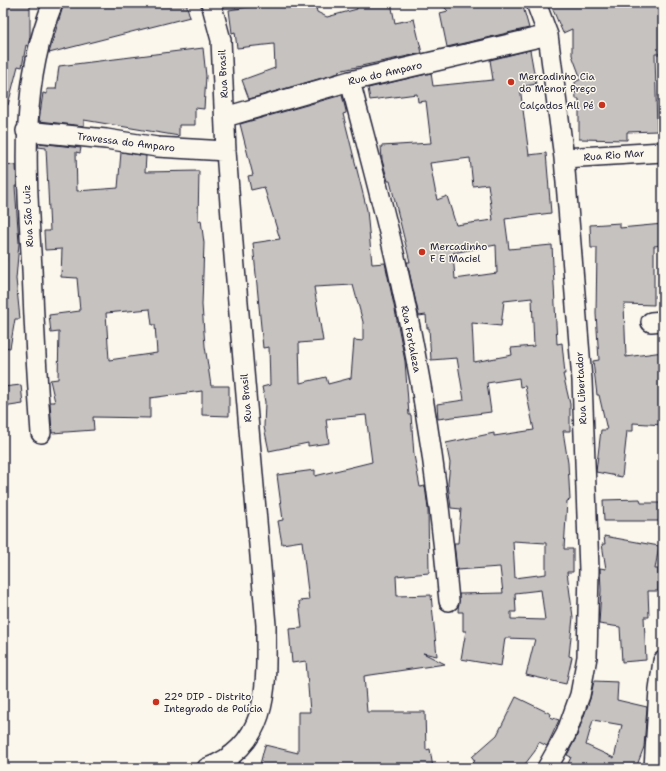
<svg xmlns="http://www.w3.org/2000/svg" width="666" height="771" font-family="'Shantell Sans',sans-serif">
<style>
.building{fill:#c6c2c0;stroke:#22223b;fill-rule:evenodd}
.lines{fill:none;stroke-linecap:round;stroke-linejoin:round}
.street-casing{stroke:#22223b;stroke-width:22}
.street{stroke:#fbf7ec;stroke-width:19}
.poi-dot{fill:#c8321e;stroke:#fbf7ec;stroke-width:1.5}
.labels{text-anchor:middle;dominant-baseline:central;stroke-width:3;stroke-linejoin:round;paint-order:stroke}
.street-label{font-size:10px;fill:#22223b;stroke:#fbf7ec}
.poi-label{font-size:10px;fill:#22223b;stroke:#fbf7ec;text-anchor:start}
</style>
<rect width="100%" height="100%" fill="#fbf7ec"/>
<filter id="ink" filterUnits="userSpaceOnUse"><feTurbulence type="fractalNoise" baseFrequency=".025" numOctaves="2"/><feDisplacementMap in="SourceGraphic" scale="8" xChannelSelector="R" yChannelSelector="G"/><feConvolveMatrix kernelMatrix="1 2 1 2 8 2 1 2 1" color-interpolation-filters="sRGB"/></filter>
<g filter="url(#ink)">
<path class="building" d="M3,3H30V37L28,46L26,45L22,67L18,66L8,105L3,104Z
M64,3H186L190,17L49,53Z
M274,3H315L317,12L327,17L357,9L356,3H391L395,23L414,19L422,53L338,71L339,73L249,99L242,80L275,68L274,44L237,48L235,32L232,33L229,10Z
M440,3H522L529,28L447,47L440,13L448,11Z
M550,3H663V54H655L657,131L627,132V140L579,139V99H576L575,82L581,79L572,55V29L563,33Z
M203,48L206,76L204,109L195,108V125H179V136L84,120V126L39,121L43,93L47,94V89H56L59,66Z
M530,50L536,84L520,87L529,155L546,153L551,213L505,219L509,249L552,245L557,344L562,343L565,374H563L570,404V431H563L568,463L570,500L567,501L564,549H573V572H567L573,617L569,656L572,657L566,684L526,675L535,639L505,638L501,666L461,659L466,631H463V612H458L459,594L503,593L500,567L457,570L454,543H458L461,509L451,508L448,484L450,463L446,443L494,433V436L534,430L525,386L520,387L519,378L487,383L491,412L438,419L437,404L464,400L457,358L431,360L429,328H427L426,315L419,316L407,262H410L390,181H388L382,160L381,146L431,143L426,101L418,102L417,94L370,100L368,88L431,73L433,86L493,80L490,60ZM470,158L473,186L488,184L493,220L456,225L447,196L437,200L430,163ZM496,245L497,273L455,279L453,253ZM532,298L534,346L511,348L512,355L474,362L472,323L501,326L504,301ZM513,541L546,543V574L515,578ZM541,590L545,620L511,619V612H516L515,593Z
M342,95L346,111V113L343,114L367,210L372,264L385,263L395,310L405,361L409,415H411L414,455L420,487L425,486L428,509L429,573L396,576L397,596L431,595L437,656L423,653L445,664L364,676L367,712H425L426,750L430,749L433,768H259L265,745L298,753V712H310L306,661L292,663L289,629L302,628L299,601L309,600L302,541L282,544L278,521L283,520L277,475L315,470V476L372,462L366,415L326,419L329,443L308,446V443L269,451L264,427L265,402L262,387L270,385L269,347L263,348L253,243L280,239L264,187L251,190L248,176L253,175L240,124ZM353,285L363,322V341L354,340L351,378L328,384L326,377L300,383L299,343L323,341L314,287Z
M39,143L81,148L80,153L76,152L77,191L118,188L121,152L146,156L145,172L199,171L198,221L201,220L204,243L202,305L205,346L211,386H229V416L202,415V391L150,398V418L93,417L94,430L52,433L50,402H55L50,380L58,379L59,332L51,333L49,315L80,311L77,278L61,277L62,249L45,250L44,231H50L46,148L38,147ZM150,309L152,325H155L157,353L109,360L106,313Z
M3,164L16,165L17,186H15L19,243L16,279L20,319H15L10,348L3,347V261H6L3,226Z
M620,223V228L663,224V245L654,246V305L624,304L626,357L663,352V425L633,423V431H627L622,477L596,472L601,430H607L599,395H597L593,361L599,360L596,314L597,248H591L590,225Z
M21,385L23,404L3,407V387Z
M640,499L641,503H663V521H604L603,500Z
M604,536L659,546L655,569H658V591H648L649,617H644L646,660L622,662L620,627L599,624L601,590L600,568L606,569L602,544H605Z
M594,681L618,682L617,700L647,707L644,747L636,768H595L584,763L581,768H566L571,757L567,755L576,738L590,699ZM593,720L622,725L614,758L586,745Z
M516,697L551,714L550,717L559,720L547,746L539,742L535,751L522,768H467L475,761L472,757L497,735Z"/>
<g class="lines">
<defs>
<path id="street" d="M536,3L548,35L564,158L582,380L589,570L587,657L580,695L566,734L547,768
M350,81C366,143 383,204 397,266C422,376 439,488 449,601
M225,117L350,81L548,35
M26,131L106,139L157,147L226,151
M564,158L663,152
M651,322L663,321
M41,433C37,379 34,324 32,269C27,180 18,88 53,3
M207,768C272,745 266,681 266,625L234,256L226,151L221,40L211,3
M654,768L659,689L663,661"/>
</defs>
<use href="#street" class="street-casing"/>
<use href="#street" class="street"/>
</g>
</g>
<g class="poi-dot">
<circle cx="511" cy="82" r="4"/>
<circle cx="602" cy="105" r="4"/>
<circle cx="422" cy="252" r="4"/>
<circle cx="156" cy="702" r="4"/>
</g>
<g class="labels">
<g class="street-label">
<text transform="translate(385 73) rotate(-13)">Rua do Amparo</text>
<text transform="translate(223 74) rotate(-93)">Rua Brasil</text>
<text transform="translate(126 142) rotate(7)">Travessa do Amparo</text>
<text transform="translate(614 155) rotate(-4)">Rua Rio Mar</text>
<text transform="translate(28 216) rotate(-93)">Rua São Luiz</text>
<text transform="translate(411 339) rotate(79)">Rua Fortaleza</text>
<text transform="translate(581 388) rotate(-93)">Rua Libertador</text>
<text transform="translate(246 398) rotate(-95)">Rua Brasil</text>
</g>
<g class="poi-label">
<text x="519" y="76">Mercadinho Cia<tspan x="519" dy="12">do Menor Preço</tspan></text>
<text x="594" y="105" text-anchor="end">Calçados All Pé</text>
<text x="430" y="246">Mercadinho<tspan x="430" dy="12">F E Maciel</tspan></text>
<text x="164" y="696">22º DIP - Distrito<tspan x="164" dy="12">Integrado de Polícia</tspan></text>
</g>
</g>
<rect width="666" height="771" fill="none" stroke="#fbf7ec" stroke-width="16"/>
<rect x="8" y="8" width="650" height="755" fill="none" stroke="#22223b" stroke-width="1.5" filter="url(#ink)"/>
</svg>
